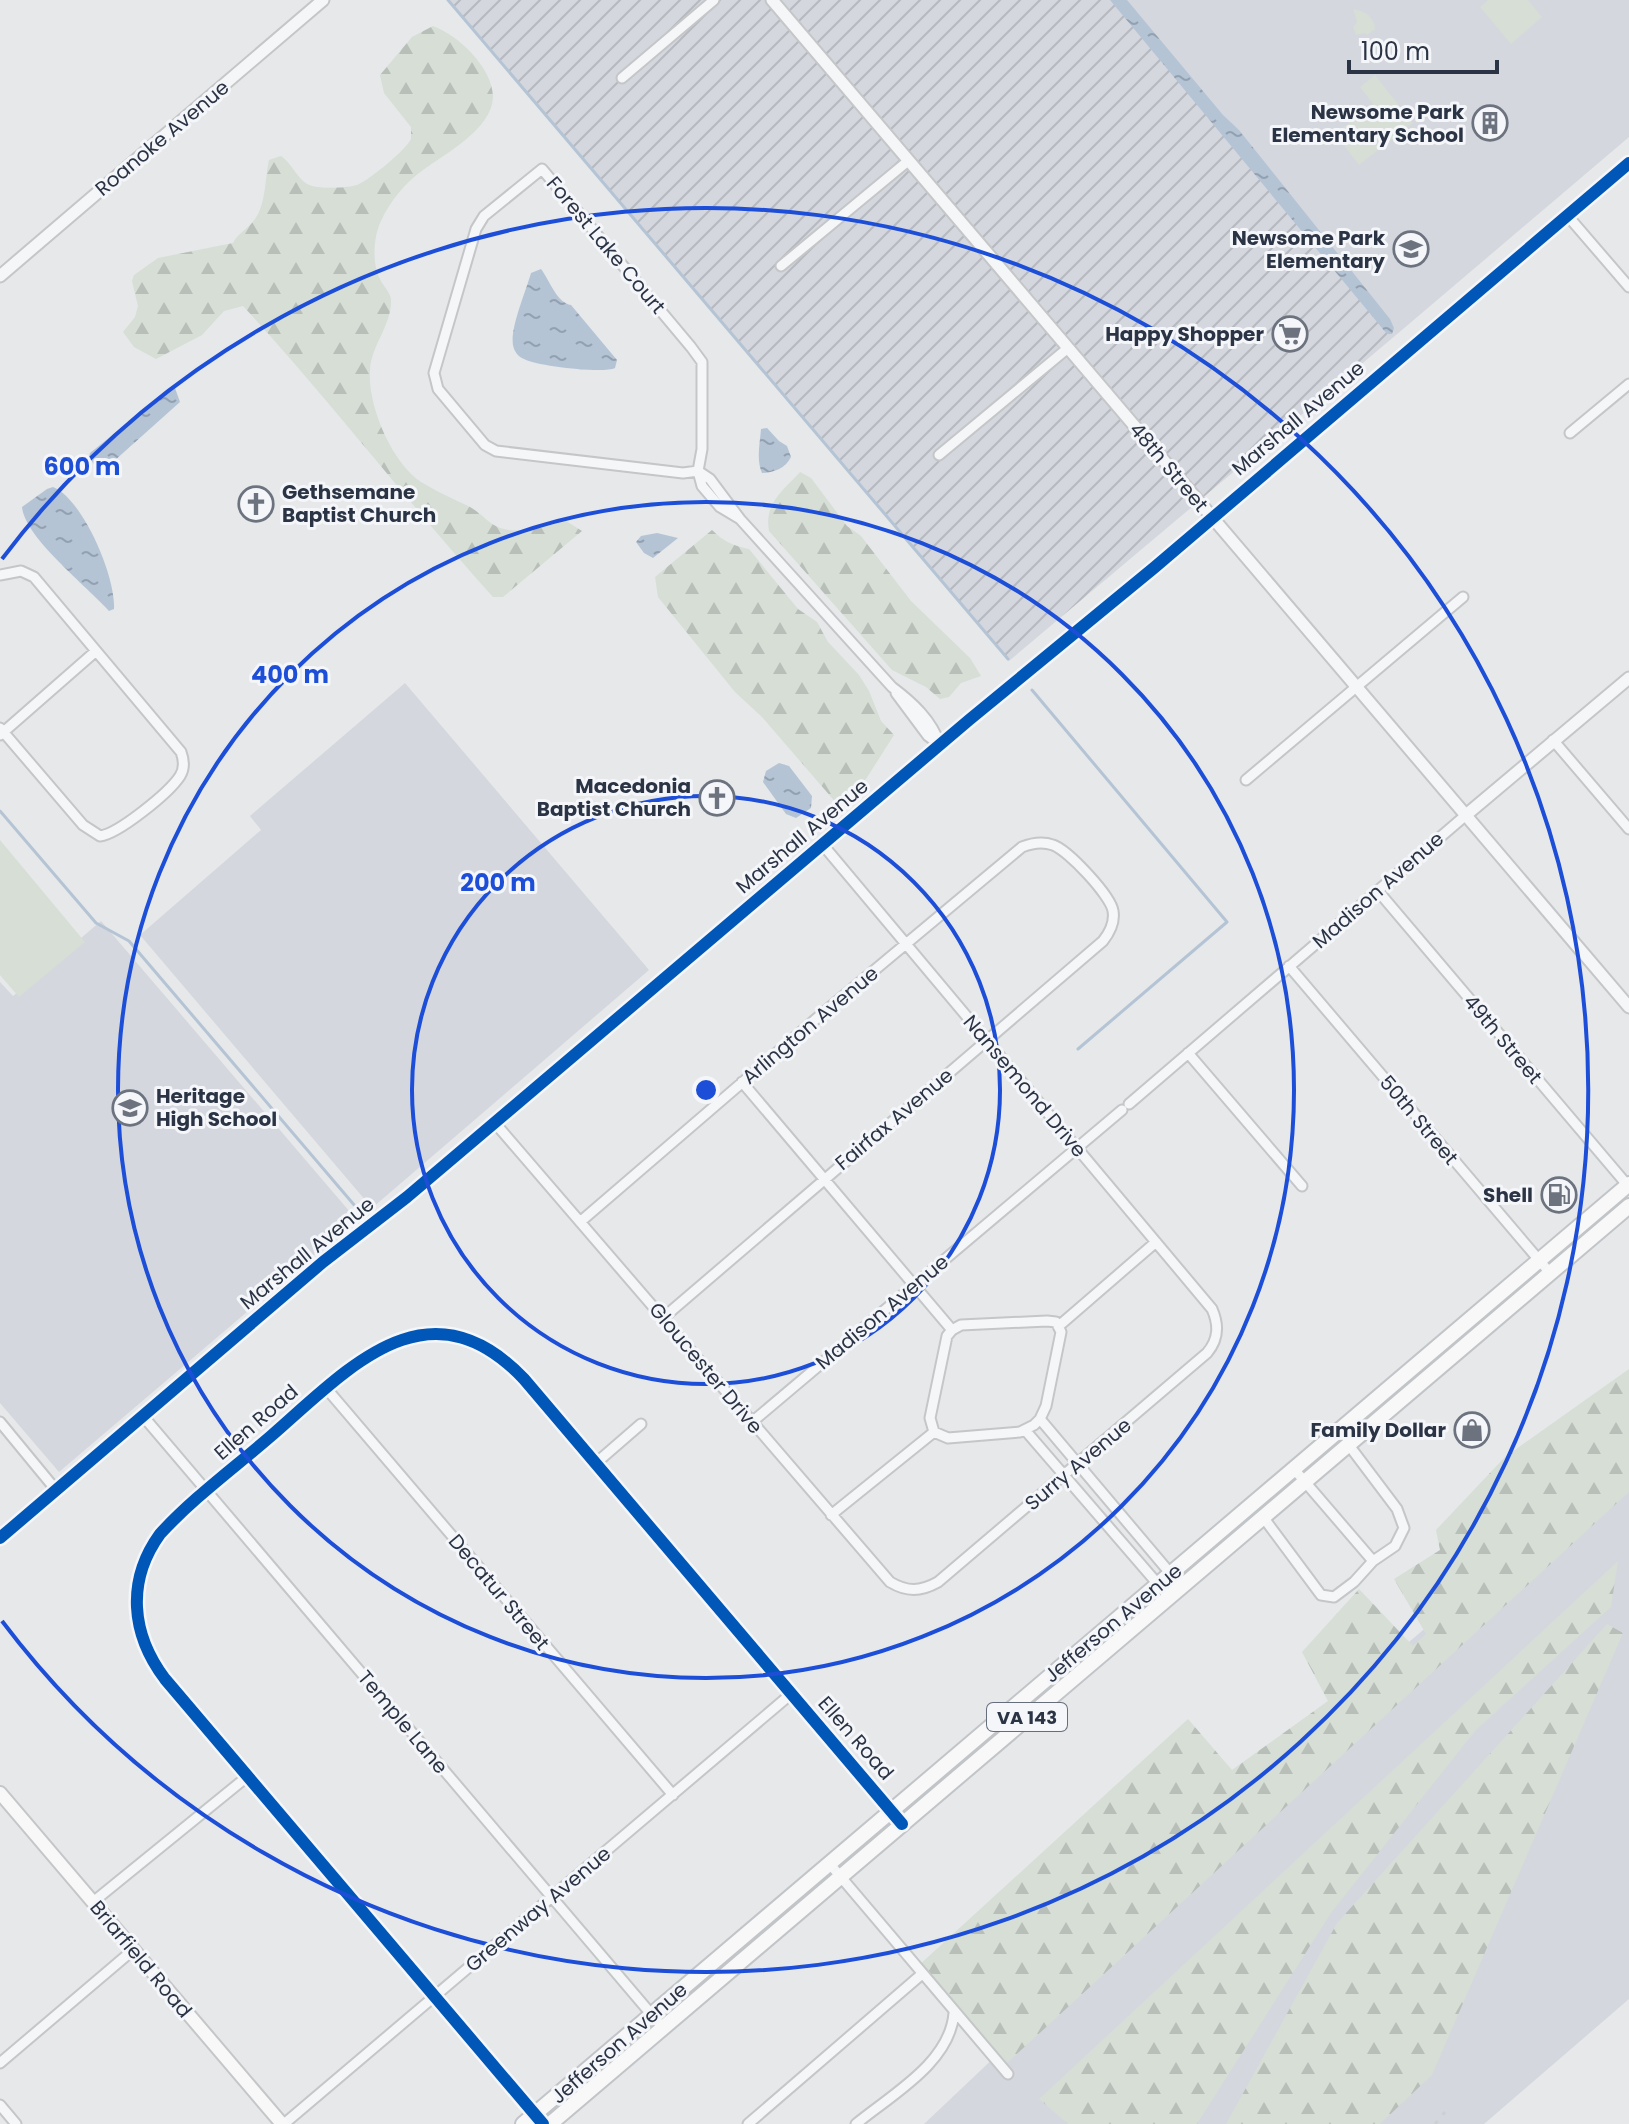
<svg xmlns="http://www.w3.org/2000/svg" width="1629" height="2124" font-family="Poppins,sans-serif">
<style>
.built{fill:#d4d7dd}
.industrial{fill:url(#industrial-furrows)}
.forest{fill:url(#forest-firs)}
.park{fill:#d6ded6}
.water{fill:url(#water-ripples)}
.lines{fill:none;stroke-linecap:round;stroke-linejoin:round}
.stream{stroke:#b4c4d5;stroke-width:3}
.minor-casing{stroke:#c4c6c8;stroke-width:13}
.tertiary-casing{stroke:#c4c6c8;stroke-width:15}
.secondary-casing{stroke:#c4c6c8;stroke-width:16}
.primary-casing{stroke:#c2c5c8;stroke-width:18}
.minor{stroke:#f5f6f7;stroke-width:9}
.tertiary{stroke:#f5f6f7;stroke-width:11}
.secondary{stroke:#f8f8f8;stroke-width:12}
.primary{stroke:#f8f8f8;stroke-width:14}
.rail{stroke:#cecfd2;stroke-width:3;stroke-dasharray:4 8;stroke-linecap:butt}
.cycleway-casing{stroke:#f4f6f9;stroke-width:17}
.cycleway{stroke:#0057b8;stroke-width:12}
.ring{fill:none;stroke:#1d4ed8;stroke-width:4}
.labels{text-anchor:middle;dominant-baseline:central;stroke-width:6;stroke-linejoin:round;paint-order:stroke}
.shield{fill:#f4f6f9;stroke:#676e7b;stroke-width:2}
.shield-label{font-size:18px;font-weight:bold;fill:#2b3445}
.poi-label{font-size:20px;font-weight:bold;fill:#2b3445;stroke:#f4f6f9;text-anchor:end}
.street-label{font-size:20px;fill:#2b3445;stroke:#f4f6f9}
.centre{fill:#1d4ed8;stroke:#f4f6f9;stroke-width:4}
.ring-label{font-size:24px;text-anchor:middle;font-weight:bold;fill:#1d4ed8;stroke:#f4f6f9;stroke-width:6;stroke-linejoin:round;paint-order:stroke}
</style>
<defs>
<pattern id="industrial-furrows" width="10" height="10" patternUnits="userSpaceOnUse" patternTransform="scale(2)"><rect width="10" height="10" fill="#d4d7dd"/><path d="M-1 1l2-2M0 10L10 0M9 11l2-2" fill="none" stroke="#b6b9bf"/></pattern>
<pattern id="forest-firs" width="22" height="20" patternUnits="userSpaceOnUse" patternTransform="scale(2)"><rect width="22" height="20" fill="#d6ded6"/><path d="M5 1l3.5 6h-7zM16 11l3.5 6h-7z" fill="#b8bfb9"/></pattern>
<pattern id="water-ripples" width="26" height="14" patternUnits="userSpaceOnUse" patternTransform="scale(2)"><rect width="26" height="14" fill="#b4c4d5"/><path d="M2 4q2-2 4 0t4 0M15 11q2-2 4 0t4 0" fill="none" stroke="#93a0af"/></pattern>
</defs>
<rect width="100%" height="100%" fill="#e6e8ea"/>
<path class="built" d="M1114,0H1629V137L1396,335L1254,163Z
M405,683L649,970L372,1208L140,935L261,830L250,816Z
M101,921L356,1219L59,1472L0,1403V982L13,996Z
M1629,1455V1999L1484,2124H924L1187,1875L1229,1795Z"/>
<path class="industrial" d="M448,0H1114L1254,163L1396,335L1009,661Z"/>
<path class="forest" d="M433,26C458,35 493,68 493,97C492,129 445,154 423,170C405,183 390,201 381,221C373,237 372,264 380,279C383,286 391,293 391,300C392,324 371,346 370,370C367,405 392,463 421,482C437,492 454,499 470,507C481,513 489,524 500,528C521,535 546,526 566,521L582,531L503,597H493C407,502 330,400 243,306L224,311L202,335L156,359L134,347L123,332L135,317L138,306L132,281L134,275L158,258L233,243C238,233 249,228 255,219C266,204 265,178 269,160L281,156C294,165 298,182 312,186C322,189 347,188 357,185C368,181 406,150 411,139C411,138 411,128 411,127L384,93L380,75L412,37Z
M800,472L811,478L847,526L861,536L911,601L970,658L981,676L961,683L949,697L940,699L926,687L892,670L769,531C764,503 783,491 800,472Z
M712,530C723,541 733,546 749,549L798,609L817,622L828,642L859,675L869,691L881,721L894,735L866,779L838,805L762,717L735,692L658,597L655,577Z
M1629,1369V1492L1006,2064L917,1967L1188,1719L1232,1770L1328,1701L1302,1652L1359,1589L1413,1646L1426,1634L1394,1579L1440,1550L1436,1530L1505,1457Z
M1618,1561L1611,1607L1475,1731L1331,1913L1197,2124H1068L1039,2099Z
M1607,1624L1623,1633L1432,2075L1380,2124H1226L1337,1923Z"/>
<path class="park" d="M1488,0H1528L1542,17L1511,44L1480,7Z
M1353,9C1365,11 1374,16 1375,29L1367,35L1365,33L1356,35L1353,27L1357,22Z
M1375,75L1413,123L1359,165L1335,134L1373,104L1360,87Z
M0,840L85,942L19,997L0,975Z"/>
<path class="water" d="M1110,0H1127L1223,115L1239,130L1390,319L1394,328L1392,334H1387Z
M541,269C550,281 557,303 571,305L617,360L615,368C604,374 536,366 524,359C518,357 514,351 513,345C510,328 526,291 531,273Z
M171,388H175L180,402L104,470L99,472L89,457L90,453Z
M767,428L779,441L787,446L791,457C786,468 773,473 762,473C756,460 760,443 761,429Z
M53,487C83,499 116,577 114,609L109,611C87,586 25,538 22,507L47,489Z
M657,533L678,538L653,558L644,553L636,542L641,536Z
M779,763L789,766L812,796L811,808L796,818L786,814L763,782L766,771Z"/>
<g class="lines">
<path class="stream" d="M448,0L1008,659
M1032,690L1227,922L1078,1049
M0,811L96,923L129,941L361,1213"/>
<defs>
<path id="minor" d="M622,78L714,0
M1567,215L1629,287
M781,266L908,161
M1570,433L1629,384
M939,455L1068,348
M740,519L720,507L702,486L698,471L702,449V362L691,347L542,169L484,216L476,229L434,373L438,389L485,445L496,451L683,473L698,471L710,479L740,519L892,687C912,702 932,720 940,745
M0,575L21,571L34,577L181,752C184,760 185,768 180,776C169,793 118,834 100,836L83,825L0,728
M896,693L928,736L940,745
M0,735L96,651
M1553,740L1629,829
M1246,780L1463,597
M1378,891L1629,1187
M1289,966L1550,1273
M1188,1053L1302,1186
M742,1082L952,1330
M1129,1104L1466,815
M495,1123L890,1582C907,1592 920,1592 938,1582L1207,1353C1219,1339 1219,1325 1212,1309L823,845
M580,1222L816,1019L1022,847C1032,843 1042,841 1053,845C1068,850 1111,896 1113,911C1115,922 1110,932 1103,941L663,1318
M1047,1321L1056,1322L1061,1332L1046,1406L1040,1419L1034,1425L1020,1432L948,1438L934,1432L930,1418L947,1336L952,1330L961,1325Z
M1060,1325L1156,1242
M326,1388L673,1795
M143,1416L663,2028
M1040,1419L1181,1586
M0,1422L56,1490
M752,1422L1122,1110
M1025,1430L1169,1597
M596,1463L641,1424
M1294,1469L1373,1561
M831,1515L934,1432
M1263,1517L1321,1595L1334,1597L1354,1582L1373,1561L1395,1546L1404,1528L1397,1509L1348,1444
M829,1863L1008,2074
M93,1902L248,1776
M0,2063L133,1950
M0,2105L16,2124
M284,2124L791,1694
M543,2124L155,1666C128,1619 130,1566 168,1525C207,1492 245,1458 284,1424C360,1359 432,1283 524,1379L893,1813
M748,2124L922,1974
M856,2124C891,2095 950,2063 954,2013"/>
<path id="tertiary" d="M772,0L1629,1007
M0,276L323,0
M1466,815L1629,678
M0,1538L323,1262L407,1197L969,720L1155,567L1629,163"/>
<path id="secondary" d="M0,1793L282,2124"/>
<path id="primary" d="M523,2124L1629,1184
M550,2124L1629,1206"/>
</defs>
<use href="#minor" class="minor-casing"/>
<use href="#tertiary" class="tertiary-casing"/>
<use href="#secondary" class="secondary-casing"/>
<use href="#primary" class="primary-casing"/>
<use href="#minor" class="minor"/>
<use href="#tertiary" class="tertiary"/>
<use href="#secondary" class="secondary"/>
<use href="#primary" class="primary"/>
<path class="rail" d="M1435,2124L1445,2112"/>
<defs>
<path id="cycleway" d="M0,1538L323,1262L407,1197L969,720L1155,567L1629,163
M543,2124L165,1679C131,1634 126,1581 160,1534C193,1498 234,1468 271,1436C348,1369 428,1278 524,1379L902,1824"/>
</defs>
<use href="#cycleway" class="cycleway-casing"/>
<use href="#cycleway" class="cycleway"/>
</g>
<g class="ring">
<circle cx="706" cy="1090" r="294"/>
<circle cx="706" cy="1090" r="588"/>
<path d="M2 559A882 882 0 1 1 2 1621"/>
</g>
<defs>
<symbol id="building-ring" viewBox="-11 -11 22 22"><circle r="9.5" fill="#f4f6f9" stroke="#6c737f" stroke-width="1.5"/><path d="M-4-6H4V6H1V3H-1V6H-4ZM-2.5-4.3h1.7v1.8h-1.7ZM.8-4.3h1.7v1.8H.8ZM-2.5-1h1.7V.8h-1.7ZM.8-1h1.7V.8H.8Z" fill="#6c737f"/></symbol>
<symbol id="school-ring" viewBox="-11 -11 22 22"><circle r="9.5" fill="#f4f6f9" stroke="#6c737f" stroke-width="1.5"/><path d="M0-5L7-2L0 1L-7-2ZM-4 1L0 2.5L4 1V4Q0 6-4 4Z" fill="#6c737f"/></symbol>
<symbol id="supermarket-ring" viewBox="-11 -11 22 22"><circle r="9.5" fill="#f4f6f9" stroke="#6c737f" stroke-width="1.5"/><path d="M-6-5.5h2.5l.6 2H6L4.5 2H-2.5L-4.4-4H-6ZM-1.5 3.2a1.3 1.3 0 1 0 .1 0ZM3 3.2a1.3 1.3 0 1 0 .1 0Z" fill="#6c737f"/></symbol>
<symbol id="church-ring" viewBox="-11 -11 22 22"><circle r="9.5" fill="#f4f6f9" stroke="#6c737f" stroke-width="1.5"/><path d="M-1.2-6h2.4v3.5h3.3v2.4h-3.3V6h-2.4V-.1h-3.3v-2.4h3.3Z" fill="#6c737f"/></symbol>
<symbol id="fuel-ring" viewBox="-11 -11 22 22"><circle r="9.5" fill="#f4f6f9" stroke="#6c737f" stroke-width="1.5"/><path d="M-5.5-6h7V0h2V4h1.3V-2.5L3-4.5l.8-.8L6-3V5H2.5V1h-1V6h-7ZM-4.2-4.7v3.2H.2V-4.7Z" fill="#6c737f"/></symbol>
<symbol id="shop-ring" viewBox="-11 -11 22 22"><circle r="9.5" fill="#f4f6f9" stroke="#6c737f" stroke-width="1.5"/><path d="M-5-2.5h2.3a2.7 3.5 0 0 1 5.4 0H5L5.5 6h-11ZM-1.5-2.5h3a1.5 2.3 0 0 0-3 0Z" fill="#6c737f"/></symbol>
</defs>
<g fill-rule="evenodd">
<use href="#building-ring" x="1470" y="103" width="40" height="40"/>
<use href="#school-ring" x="1391" y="229" width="40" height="40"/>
<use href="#supermarket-ring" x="1270" y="314" width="40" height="40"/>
<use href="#church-ring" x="236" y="484" width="40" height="40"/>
<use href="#church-ring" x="697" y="778" width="40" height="40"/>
<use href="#school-ring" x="110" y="1088" width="40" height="40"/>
<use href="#fuel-ring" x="1539" y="1175" width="40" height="40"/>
<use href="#shop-ring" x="1452" y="1410" width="40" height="40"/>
</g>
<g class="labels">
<rect class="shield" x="987" y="1703" width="80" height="28" rx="6"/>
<g class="shield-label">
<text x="1027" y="1717">VA 143</text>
</g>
<g class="poi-label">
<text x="1464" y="112">Newsome Park<tspan x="1464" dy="23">Elementary School</tspan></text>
<text x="1385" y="238">Newsome Park<tspan x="1385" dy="23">Elementary</tspan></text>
<text x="1264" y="334">Happy Shopper</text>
<text x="282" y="492" text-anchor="start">Gethsemane<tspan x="282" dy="23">Baptist Church</tspan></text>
<text x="691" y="786">Macedonia<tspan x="691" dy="23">Baptist Church</tspan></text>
<text x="156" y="1096" text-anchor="start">Heritage<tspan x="156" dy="23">High School</tspan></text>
<text x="1533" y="1195">Shell</text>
<text x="1446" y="1430">Family Dollar</text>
</g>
<g class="street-label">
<text transform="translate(162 138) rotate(-40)">Roanoke Avenue</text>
<text transform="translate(606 245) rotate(50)">Forest Lake Court</text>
<text transform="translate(1298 418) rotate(-40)">Marshall Avenue</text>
<text transform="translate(1169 467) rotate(50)">48th Street</text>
<text transform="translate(802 836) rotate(-40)">Marshall Avenue</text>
<text transform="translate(1378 890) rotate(-41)">Madison Avenue</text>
<text transform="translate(810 1025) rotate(-40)">Arlington Avenue</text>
<text transform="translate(1503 1039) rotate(50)">49th Street</text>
<text transform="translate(1025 1086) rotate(50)">Nansemond Drive</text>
<text transform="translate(894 1119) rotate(-40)">Fairfax Avenue</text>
<text transform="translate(1419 1120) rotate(50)">50th Street</text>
<text transform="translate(307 1253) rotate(-39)">Marshall Avenue</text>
<text transform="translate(882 1312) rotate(-40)">Madison Avenue</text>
<text transform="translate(706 1368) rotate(50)">Gloucester Drive</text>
<text transform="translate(256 1422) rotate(-41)">Ellen Road</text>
<text transform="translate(1078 1464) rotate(-40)">Surry Avenue</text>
<text transform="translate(499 1592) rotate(50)">Decatur Street</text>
<text transform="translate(1113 1623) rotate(-40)">Jefferson Avenue</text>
<text transform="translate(403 1722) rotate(50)">Temple Lane</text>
<text transform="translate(856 1738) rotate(49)">Ellen Road</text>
<text transform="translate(538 1909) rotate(-40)">Greenway Avenue</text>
<text transform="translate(141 1959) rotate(50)">Briarfield Road</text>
<text transform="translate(619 2043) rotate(-41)">Jefferson Avenue</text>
</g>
</g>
<circle cx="706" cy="1090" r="12" class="centre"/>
<g class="ring-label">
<text x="82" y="475">600 m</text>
<text x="290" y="683">400 m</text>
<text x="498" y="891">200 m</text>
</g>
<path d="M1349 60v12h148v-12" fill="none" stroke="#2b3445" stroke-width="4"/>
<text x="1361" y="60" font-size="24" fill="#2b3445" stroke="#f4f6f9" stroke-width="6" paint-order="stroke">100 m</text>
</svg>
